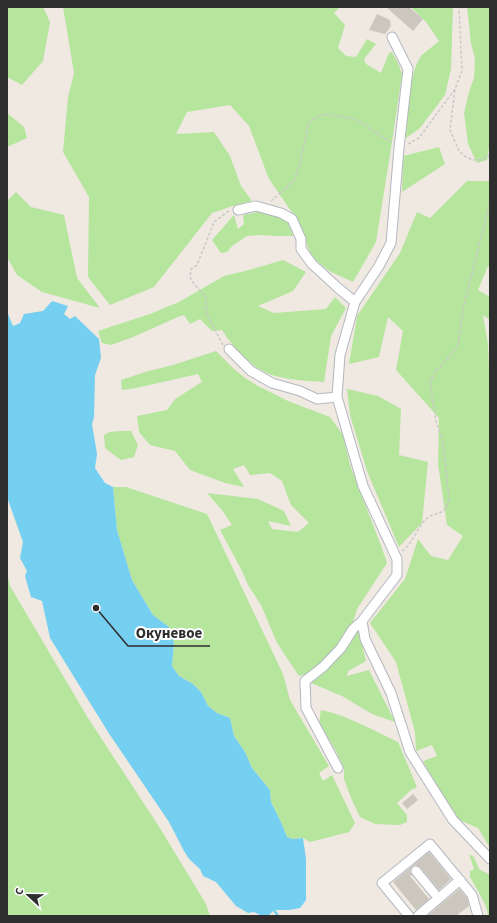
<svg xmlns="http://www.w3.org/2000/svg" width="497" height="923" font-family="'Source Sans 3',sans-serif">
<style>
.green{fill:#b6e59e}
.water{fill:#75cff0}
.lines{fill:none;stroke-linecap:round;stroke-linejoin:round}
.stream{stroke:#75cff0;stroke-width:2.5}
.building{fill:#cbc7bf}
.minor-casing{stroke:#b4b7c1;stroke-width:11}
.path{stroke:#c9c9c9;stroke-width:1.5;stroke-dasharray:3 2;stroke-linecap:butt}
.minor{stroke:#fff;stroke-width:9}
.leader{fill:none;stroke:#2e2e2e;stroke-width:1.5}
.callout-dot{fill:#2e2e2e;stroke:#fff;stroke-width:1.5}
.callout-label{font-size:15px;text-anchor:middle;font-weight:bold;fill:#2e2e2e;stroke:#fff;stroke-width:4;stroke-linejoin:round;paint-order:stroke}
</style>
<rect width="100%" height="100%" fill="#efe9e1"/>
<path class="green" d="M7,7H43L50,22L43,61L22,85L7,77Z
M63,7H340L334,13L345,25L338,48L346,56L356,57L367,39L376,44L364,59L366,64L381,73L389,53L392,52L399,65L402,74L392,142L376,242L353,282L329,271L311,256L300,224L269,179L249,126L230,105L187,112L176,134L214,132L230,156L241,186L252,201L233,206L212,213L154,287L110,305L88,277L89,197L63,152L68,97L74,73Z
M411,7H453L451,69L445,95L420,128L406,138C407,118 409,70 422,55C427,50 434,46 439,41L426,22Z
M467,7H490V140L487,160L477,163L468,144L464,113L469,92L474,78L475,58L471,44Z
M7,113L24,127L27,138L7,147Z
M439,147L445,164L402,192L403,156Z
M467,181H490V267L488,266L478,290L490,297V320L483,315L488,344L490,393V848L478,828L459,820L452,813L423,761L437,756L432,745L416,751L415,732L396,662L370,623L405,579L418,539L431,556L448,560L463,536L447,525L438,464L439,418L396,370L403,331L388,317L379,357L349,364L357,316L400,253L417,212L430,218Z
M16,192L31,207L64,215L77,278L100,308L42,292L17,275L7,257V201Z
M258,212L273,214L288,222L293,236H276L260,235L247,236L232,246L227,252L221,253L212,240L234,215L238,229L244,224L243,215Z
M283,260L306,272L293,291L258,306L274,313L326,309L335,297L346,308L331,336L324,382C307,381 288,380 272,375C251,368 233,347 222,330L212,331L200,319L190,324L184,315L178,317L133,337L111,345L102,343L98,331L150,314L179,302L224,276L249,270Z
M216,351L233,368L245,378L258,386L288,401L330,417L343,435L350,465L380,543L387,563L357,609L353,622L340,647L316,671L299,676L277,643L261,605L248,585L241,569L220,530L232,525L222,510L207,493L258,499L284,511L291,526L268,521L272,529L298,532L309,523L291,505L282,481L270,473L250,475L244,465L233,469L244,487L225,483L190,470L175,451L150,445L139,432L137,416L167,410L175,399L202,382L198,374L136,388L122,390L121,380L145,372L173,365Z
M347,389L378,396L401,409L399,455L428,462L422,523L399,547L367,471L350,415Z
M121,431H131L138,445L134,457L121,460L105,448L104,435L110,432Z
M113,487H126L207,514L283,674L290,700L329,766L319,773L323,781L332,775L355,823L349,832L310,842L303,838L293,839L287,837L281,822L271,802L270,790L252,768L249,761L245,752L234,736L230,718L217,713L208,706L201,692L193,684L179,676L172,666L174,643L169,627L153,615L132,580L117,530Z
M7,572L10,586L88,718L158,825L206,904L210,916H7Z
M358,629L366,661L348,671L347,676L369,670L395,722L372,714L342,696L311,683L312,680Z
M321,710C347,715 374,731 398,742L417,787L411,790L397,803L407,815V822L400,825L375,824L360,817L351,798L344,779V769L336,751L319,723Z
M469,854L474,857L479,869L490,875V916H488C487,905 483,901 478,891C475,886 473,882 470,877V871L474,869Z"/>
<path class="water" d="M52,301L68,306L64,314L70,319L75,316L99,339L101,358L95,375L94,417L92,424L97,454L95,468L105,483L113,487L117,530L132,580L153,615L169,627L174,643L172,666L179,676L193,684L201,692L208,706L217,713L230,718L234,736L245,752L249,761L252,768L270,790L271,802L281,822L287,837L293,839L303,838L306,859V900L300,908L290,910H274L268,916H262L254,912L248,913L236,906L216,882L203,876L200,869L189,859L184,851L169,822L108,732L50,638L42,601L31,597L25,576L27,571L20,558L23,542L7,497V315L8,314L13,326L20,323L24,314L43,311Z"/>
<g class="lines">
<path class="stream" d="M274,910L278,916"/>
</g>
<path class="building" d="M386,7H409L423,19L413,31Z
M377,14L390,20L391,26L385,34L369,30Z
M413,794L418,800L407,809L402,803Z
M429,852L451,879L439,890L420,867L415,865L412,867L410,872L412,875L410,876L429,899L416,910L393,882Z
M459,889L467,898L469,906L456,916H427Z"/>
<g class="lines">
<defs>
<path id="minor" d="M392,37L408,69L399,148L391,243L379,266L355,302L340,355L337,397L363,486L397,559V575L362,621L365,639L391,693L410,752L453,820L490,859
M238,210L256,206L281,213L292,219L301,239V249L312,264L337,287L355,302
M229,349L251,371L272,383L300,391L317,399L337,397
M338,768L306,708L305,681L323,667L341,648L353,629L362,621
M416,871L434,893
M409,916L382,883L430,844L472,895L478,916
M418,916L460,880"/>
</defs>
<use href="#minor" class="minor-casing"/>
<path class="path" d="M455,90L453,105L450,130L459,151L466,157L473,160H479L490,155
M408,144L419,138L455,89L462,71L459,7
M271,201L294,181L299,166L306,137L308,124L313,119L325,114L355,119L392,143
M223,345L206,313V297L194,284L190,277L191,269L197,265L214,222L230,210
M402,551C413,543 416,530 425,520C436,509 445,519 449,498L443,442L436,421L430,382L436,370L447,360L458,345L463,309L490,202"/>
<use href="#minor" class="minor"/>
</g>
<path class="leader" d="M96 608L128 646H210"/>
<circle class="callout-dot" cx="96" cy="608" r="4"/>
<g class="callout-label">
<text x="169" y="638">Окуневое</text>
</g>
<rect width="497" height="923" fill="none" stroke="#2e2e2e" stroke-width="16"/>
<g transform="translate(28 895) rotate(292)" stroke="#ffffff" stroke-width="3" paint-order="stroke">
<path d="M0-3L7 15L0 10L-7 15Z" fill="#2e2e2e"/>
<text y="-6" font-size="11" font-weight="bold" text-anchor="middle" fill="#2e2e2e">С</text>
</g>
</svg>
